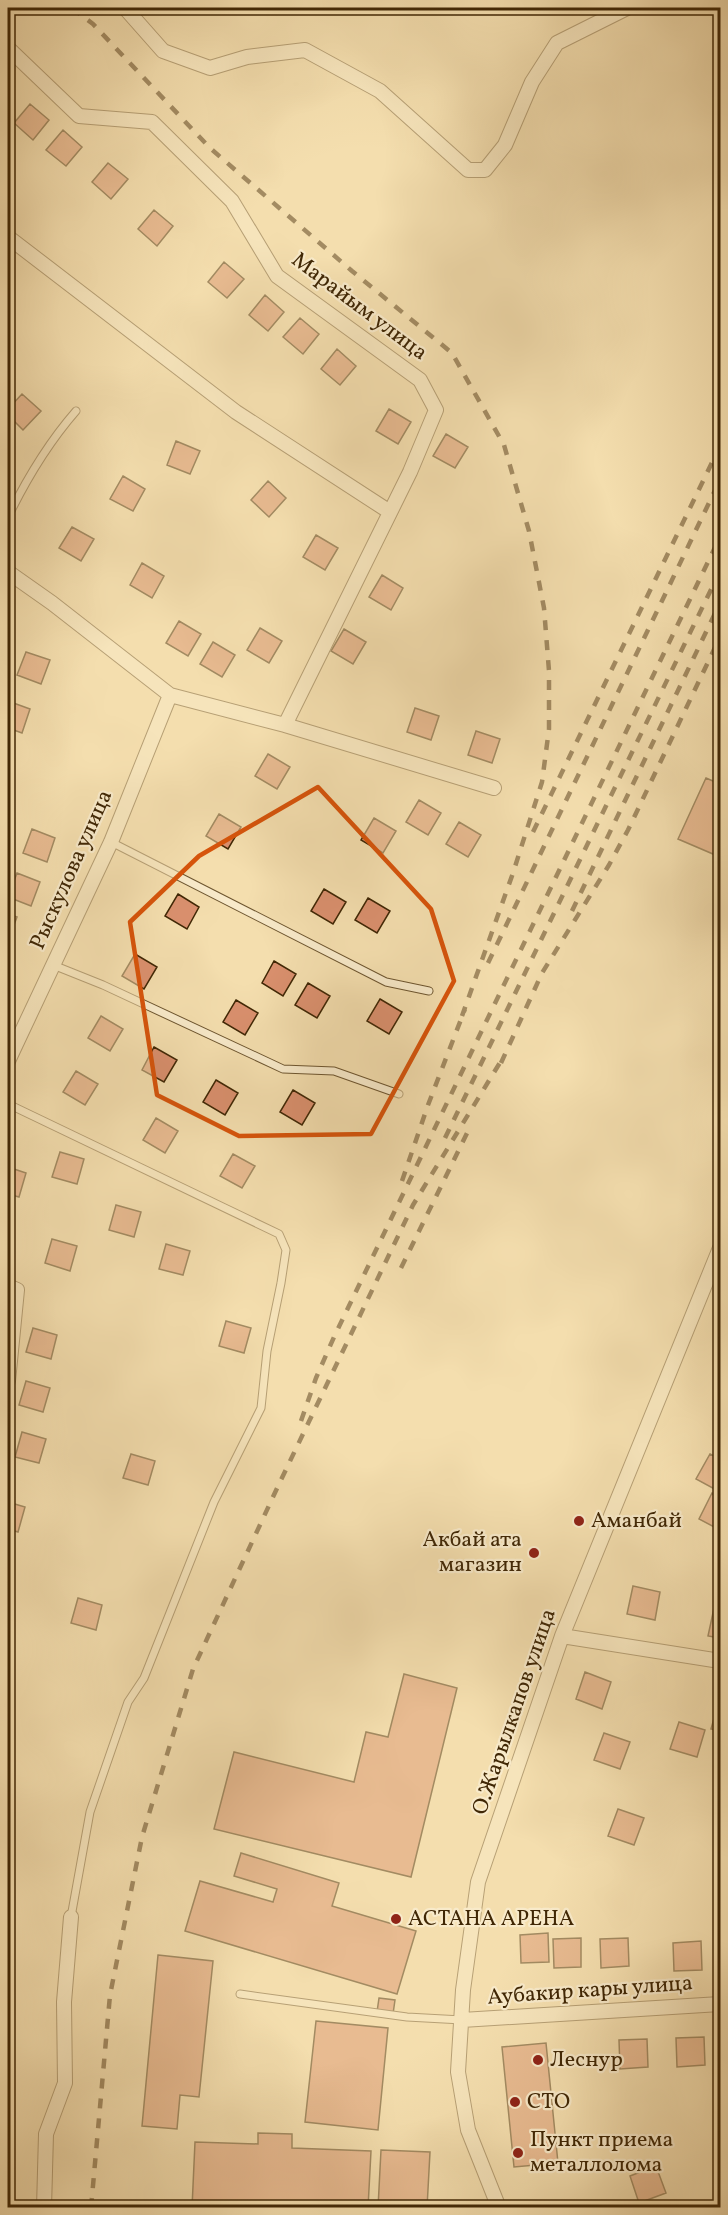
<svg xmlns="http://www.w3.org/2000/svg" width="728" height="2215" font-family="Vollkorn,serif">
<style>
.building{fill:#da906e;stroke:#402705;stroke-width:1.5}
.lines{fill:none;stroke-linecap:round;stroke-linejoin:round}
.lane-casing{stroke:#6d552f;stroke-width:9}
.street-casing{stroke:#6d552f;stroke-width:16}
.path{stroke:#402705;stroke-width:3;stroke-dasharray:1.5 3;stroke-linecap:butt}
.lane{stroke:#f8eaca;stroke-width:7}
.street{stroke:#f8eaca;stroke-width:14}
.rail{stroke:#402705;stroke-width:4.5;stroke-dasharray:10 10;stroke-linecap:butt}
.marked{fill:none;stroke:#d7540b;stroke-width:4.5;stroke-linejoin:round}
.poi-dot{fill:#8f2418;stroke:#f8eaca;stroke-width:2}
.labels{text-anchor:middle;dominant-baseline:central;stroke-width:4.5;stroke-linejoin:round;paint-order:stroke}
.street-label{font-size:22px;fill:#402705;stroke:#f8eaca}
.poi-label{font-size:22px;fill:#402705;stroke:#f8eaca;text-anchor:start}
</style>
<rect width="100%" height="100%" fill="#f4deae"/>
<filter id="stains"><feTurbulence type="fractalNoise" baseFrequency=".00333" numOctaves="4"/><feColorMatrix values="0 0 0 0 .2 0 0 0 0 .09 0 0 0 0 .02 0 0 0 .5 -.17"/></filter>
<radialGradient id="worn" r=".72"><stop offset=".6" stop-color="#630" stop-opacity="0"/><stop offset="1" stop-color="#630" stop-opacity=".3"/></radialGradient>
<path class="building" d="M30,104L49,120L33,140L14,123Z
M63,130L82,147L66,166L46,150Z
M108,163L128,179L111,199L92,182Z
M154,210L173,226L157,246L138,229Z
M224,262L244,279L227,298L208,282Z
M265,295L284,312L268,331L249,315Z
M300,318L319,334L303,354L283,337Z
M337,349L356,366L340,385L321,369Z
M22,394L41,411L23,430L8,415V409Z
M389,409L411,422L398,444L376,431Z
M446,434L468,447L455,468L433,456Z
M176,441L200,451L190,474L167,465Z
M123,476L145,489L133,511L110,499Z
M268,481L286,498L269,517L251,500Z
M72,527L94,539L81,561L59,548Z
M316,535L338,548L325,570L303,557Z
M142,563L164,576L152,598L130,585Z
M382,575L403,588L391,610L369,597Z
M179,621L201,634L188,656L166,643Z
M260,628L282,641L269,663L247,650Z
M344,629L366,642L353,664L331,651Z
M213,642L235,655L222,677L200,664Z
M26,652L50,660L41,684L17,675Z
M8,701L30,709L22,733L8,728Z
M415,708L439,716L431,740L407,732Z
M476,731L500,739L492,763L468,755Z
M268,754L290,767L277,789L255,776Z
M706,778L720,784V857L678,839Z
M419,800L441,813L428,835L406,822Z
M219,814L241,827L228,849L206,836Z
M374,818L396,831L383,853L361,840Z
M459,822L481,835L468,857L446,844Z
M32,829L55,838L47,862L23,853Z
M17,873L40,882L31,906L8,897Z
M324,889L346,902L333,924L311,911Z
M178,894L199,907L187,929L165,916Z
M368,898L390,911L377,933L355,920Z
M8,914L17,917L8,941Z
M135,954L157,967L144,989L122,976Z
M274,961L296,974L283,996L262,983Z
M308,983L330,996L317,1018L295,1005Z
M380,999L402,1012L389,1034L367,1021Z
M236,1000L258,1013L245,1035L223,1022Z
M101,1016L123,1029L110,1051L88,1038Z
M154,1047L177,1060L164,1082L142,1070Z
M76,1071L98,1084L85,1105L63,1092Z
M216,1080L238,1093L225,1115L203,1102Z
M293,1090L315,1103L302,1125L280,1112Z
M156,1118L178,1131L165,1153L143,1140Z
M60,1152L84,1159L77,1184L52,1177Z
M233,1154L255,1166L242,1188L220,1176Z
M8,1167L26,1173L19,1197L8,1194Z
M116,1205L141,1212L134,1237L109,1230Z
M52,1239L77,1246L70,1271L45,1263Z
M166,1244L190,1251L183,1275L159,1269Z
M226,1321L251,1328L244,1353L219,1346Z
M33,1328L57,1335L51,1359L26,1352Z
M26,1381L50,1388L43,1412L19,1405Z
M22,1432L46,1439L39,1463L15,1457Z
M131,1454L155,1461L148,1485L123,1478Z
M710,1454L720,1459V1492L696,1479Z
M712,1493L720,1498V1530L699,1519Z
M8,1502L25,1507L18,1532L8,1529Z
M633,1586L660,1592L655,1620L627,1614Z
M78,1598L102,1605L96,1630L71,1623Z
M714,1608L720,1609V1638L708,1636Z
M585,1672L611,1682L602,1709L576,1699Z
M404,1674L457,1688L411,1877L214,1829L234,1752L354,1782L366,1732L388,1737Z
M719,1701L720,1702V1731L711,1729Z
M679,1722L705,1730L697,1757L670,1749Z
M604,1733L630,1742L620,1769L594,1760Z
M618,1809L644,1818L634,1845L608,1836Z
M241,1853L339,1883L332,1906L416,1931L397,1994L185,1931L200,1881L273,1902L277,1889L234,1876Z
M548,1933L549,1962L521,1963L520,1935Z
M581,1938V1967L554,1968L553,1939Z
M628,1938L629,1966L601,1968L600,1939Z
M701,1941L702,1970L674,1971L673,1943Z
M158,1955L213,1961L199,2097L180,2095L177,2129L142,2126Z
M379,1998L395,2000L393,2014L377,2012Z
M316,2021L388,2028L378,2130L305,2122Z
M704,2037L705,2065L677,2067L676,2038Z
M647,2039L648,2067L620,2069L619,2040Z
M546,2043L558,2163L514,2167L502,2047Z
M258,2133L292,2134V2148L371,2151L368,2208H192L195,2142L258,2144Z
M381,2150L430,2152L427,2208H378Z
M656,2166L666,2193L639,2203L630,2176Z"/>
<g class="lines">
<defs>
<path id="lane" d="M8,517C26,480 49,442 76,411
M111,842L386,982L429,991
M53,965L103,985L283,1069L334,1071L399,1094
M8,1104L279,1234L286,1250L281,1283L267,1351L261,1408L214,1502L144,1678L128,1702L90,1812L71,1917
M240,1994L407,2017L462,2020"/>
<path id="street" d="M125,8L163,51L210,68L247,57L305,50L380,91L468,170H485L505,145L532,82L557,43L627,8
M8,48L79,116L152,122L232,201L277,276L420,380L436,410L410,472L285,725
M8,237L236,412L390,512
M8,572L52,603L170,695L285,725L494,788
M8,1061L111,842L170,695
M8,1286L17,1290L8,1381
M562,1636L720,1661
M462,2020L720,2004
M44,2208L46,2134L65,2083L64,2002L71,1917
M499,2208L468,2130L458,2072L463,1990L478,1882L562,1636L720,1248"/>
</defs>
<use href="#lane" class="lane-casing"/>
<use href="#street" class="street-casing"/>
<path class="path" d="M534,1642L544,1644"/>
<use href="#lane" class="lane"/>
<use href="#street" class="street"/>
<path class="rail" d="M72,8L93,24L210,148L352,271L452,353L504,445L529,531L544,608L549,671V729L542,782L513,873L462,1016
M533,832L720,446
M572,911L720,603
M488,963L720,480
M501,1063L542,973L609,865L628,830L720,637
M445,1138L720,571
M402,1181L428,1105L465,1009
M401,1268L471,1125
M301,1421L316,1378L334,1337L720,537
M91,2208L110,1995L142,1837L193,1669L279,1484L413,1205L504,1056"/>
</g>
<path d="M0 0H728V2215H0ZM318,787L431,909L454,981L371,1134L239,1136L157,1095L130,922L199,856Z" fill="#f4deae" fill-opacity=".55" fill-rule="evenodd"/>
<path class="marked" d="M318,787L431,909L454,981L371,1134L239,1136L157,1095L130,922L199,856Z"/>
<g class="poi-dot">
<circle cx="579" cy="1521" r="6"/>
<circle cx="534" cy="1553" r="6"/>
<circle cx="396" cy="1919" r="6"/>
<circle cx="538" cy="2060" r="6"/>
<circle cx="515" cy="2102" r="6"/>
<circle cx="518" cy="2153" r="6"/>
</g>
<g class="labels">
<g class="street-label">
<text transform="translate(359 307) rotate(37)">Марайым улица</text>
<text transform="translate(72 870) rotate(-66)">Рыскулова улица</text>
<text transform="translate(515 1712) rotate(-71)">О.Жарылкапов улица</text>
<text transform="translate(590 1991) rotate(-4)">Аубакир кары улица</text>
</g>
<g class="poi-label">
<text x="591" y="1521">Аманбай</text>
<text x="522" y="1540" text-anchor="end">Акбай ата<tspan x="522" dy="25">магазин</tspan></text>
<text x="408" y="1919">АСТАНА АРЕНА</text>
<text x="550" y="2060">Леснур</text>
<text x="527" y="2102">СТО</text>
<text x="530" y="2140">Пункт приема<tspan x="530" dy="25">металлолома</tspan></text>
</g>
</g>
<rect width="728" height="2215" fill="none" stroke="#f4deae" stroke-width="30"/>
<rect x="9" y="9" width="710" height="2197" fill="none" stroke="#402705" stroke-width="3"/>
<rect x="15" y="15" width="698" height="2185" fill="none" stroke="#402705" stroke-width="1.5"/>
<rect width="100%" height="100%" filter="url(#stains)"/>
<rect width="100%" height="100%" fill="url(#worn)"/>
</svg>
